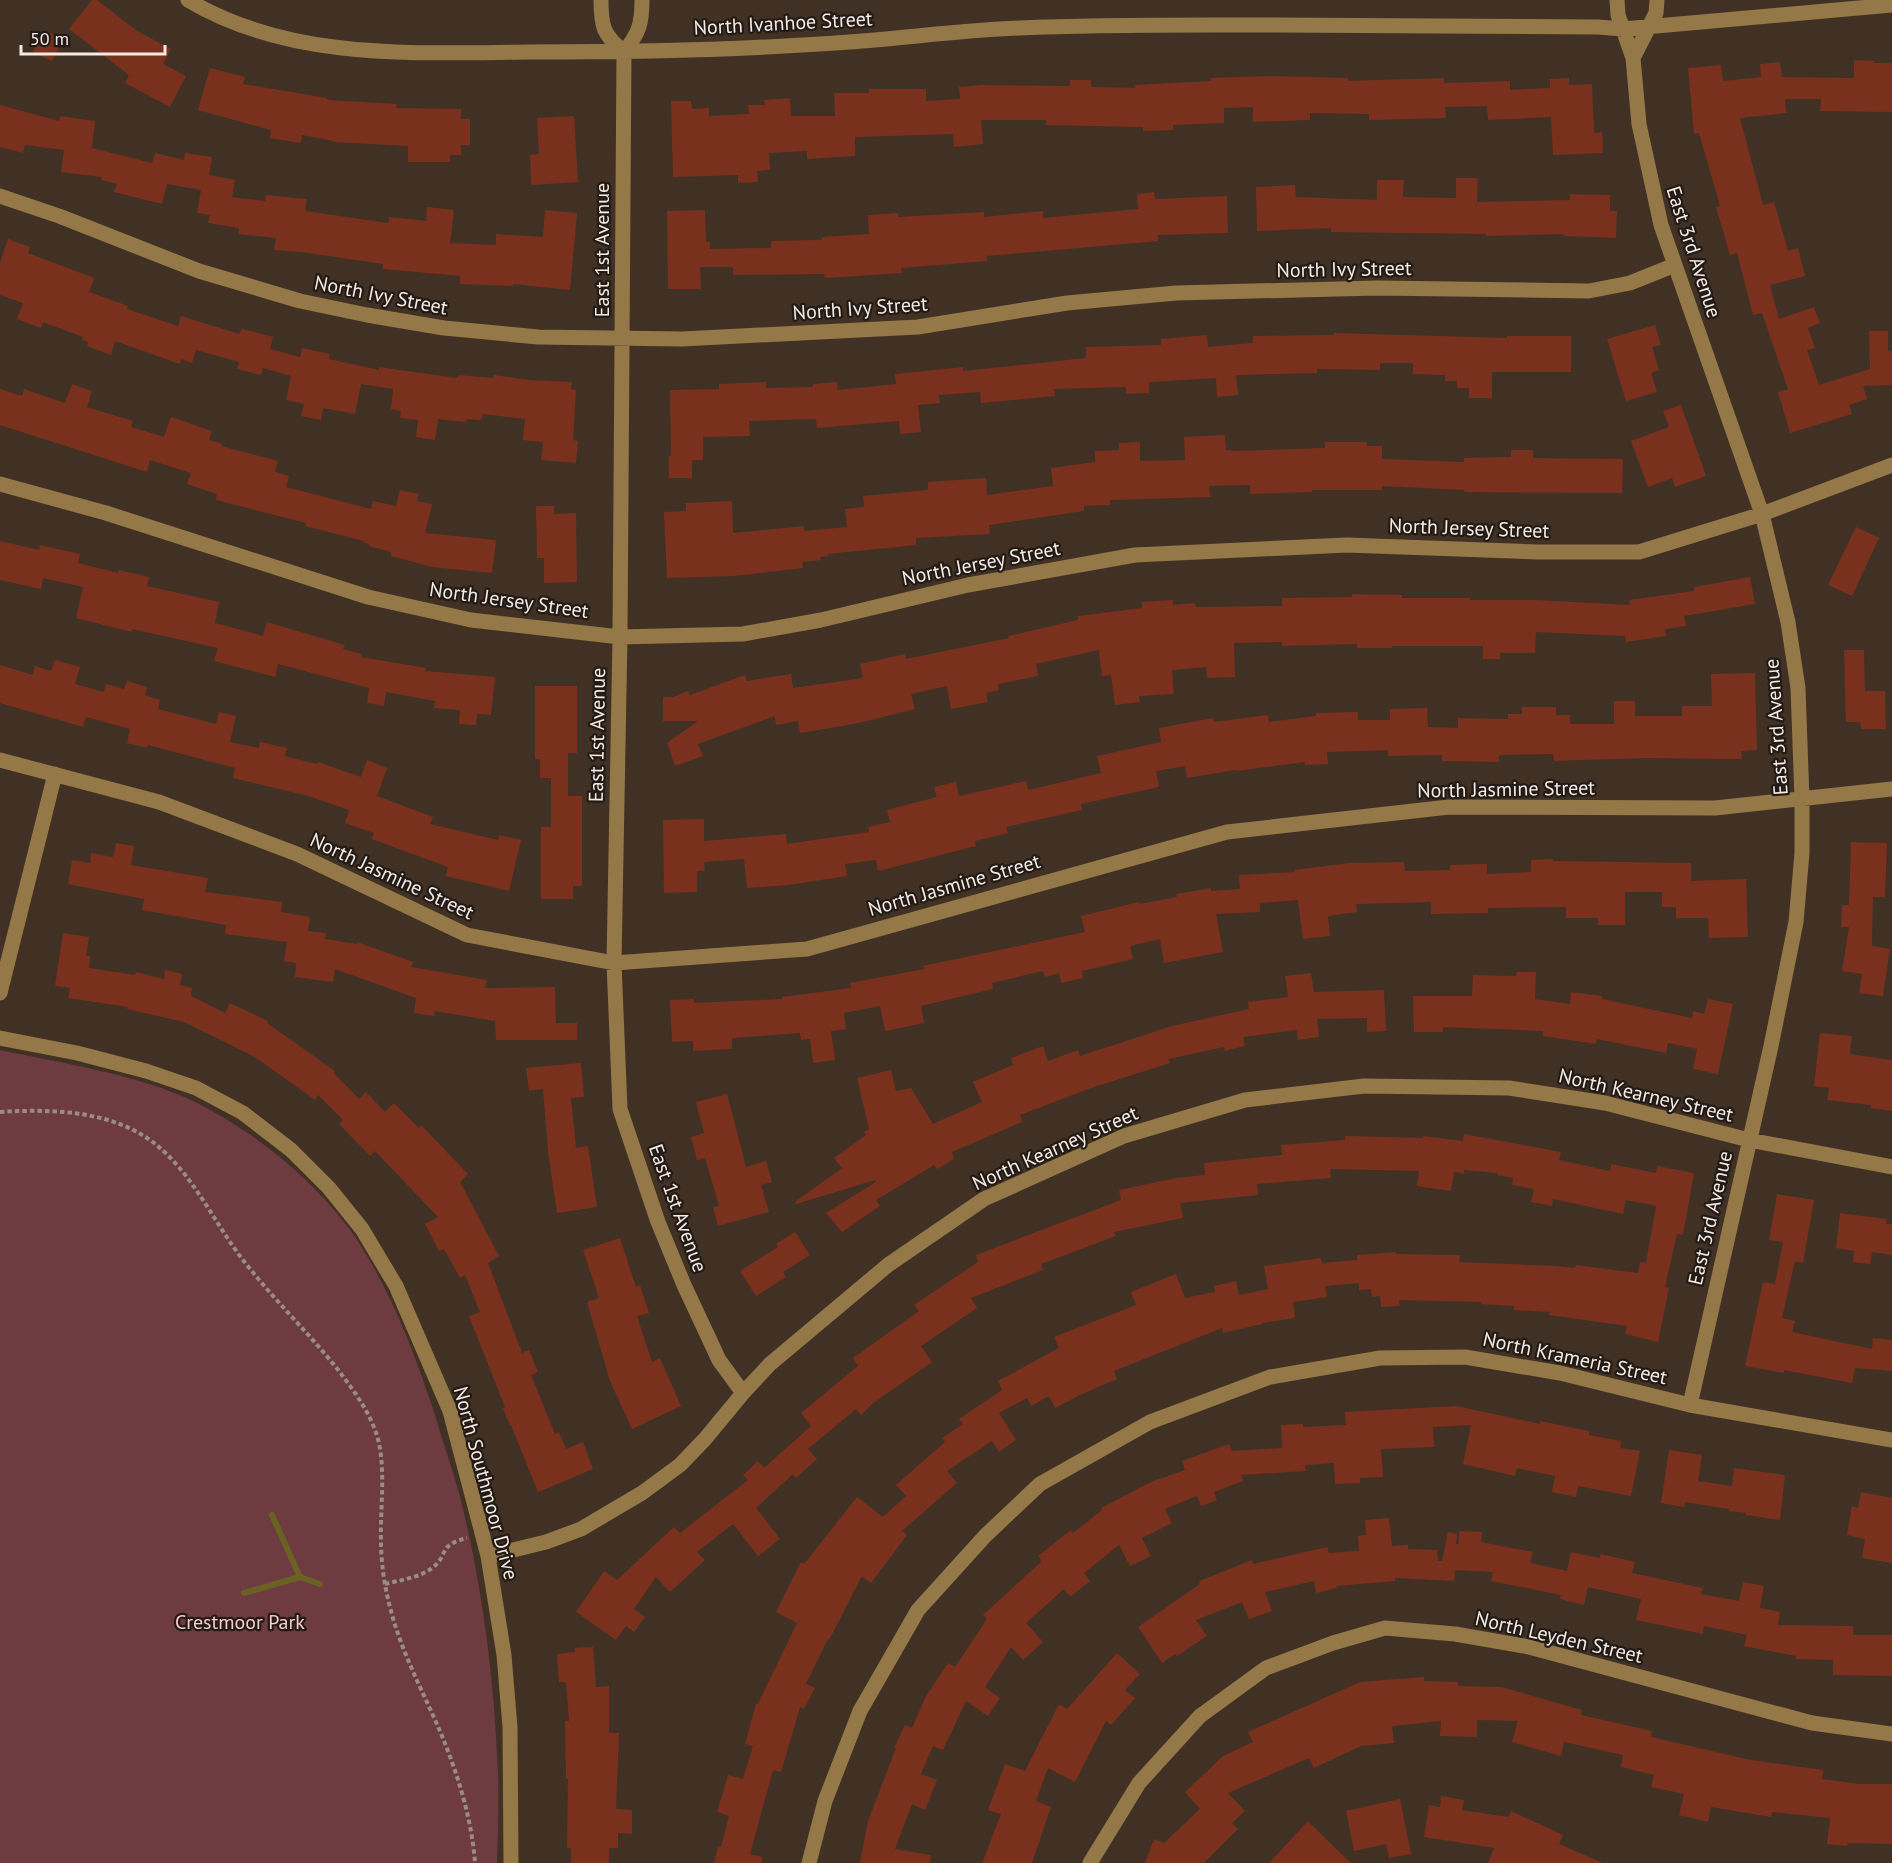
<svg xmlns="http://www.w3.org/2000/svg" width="1892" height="1863" font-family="'PT Sans',sans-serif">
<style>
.green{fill:#6d3b40}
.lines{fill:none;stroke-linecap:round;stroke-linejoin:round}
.stream{stroke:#696222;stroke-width:6}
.building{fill:#79311d}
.path{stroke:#998c81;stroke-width:4;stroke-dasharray:4.5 3;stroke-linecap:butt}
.minor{stroke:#947847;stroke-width:15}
.labels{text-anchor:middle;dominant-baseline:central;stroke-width:4.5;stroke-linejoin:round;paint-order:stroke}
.street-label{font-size:20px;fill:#f6ebe3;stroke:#221a15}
.park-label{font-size:20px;fill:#fbcbce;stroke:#221a15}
</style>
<rect width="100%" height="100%" fill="#413124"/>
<path class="green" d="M0,1050C61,1063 135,1074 191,1100C249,1128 309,1175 348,1227C388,1282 414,1351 435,1415C443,1443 453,1470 460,1497C483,1587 494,1680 498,1772C499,1802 498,1833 497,1863H0Z"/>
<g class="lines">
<path class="stream" d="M272,1515L300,1577
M244,1593L300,1577L320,1584"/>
</g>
<path class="building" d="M92,0H97L137,31L171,49L163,64L186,76L170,107L125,83L129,75L69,29Z
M44,30L63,40L52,61L33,52Z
M1854,60L1875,61L1874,63H1892V112L1820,111L1821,99H1785L1786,113L1740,118L1763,205L1774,202L1788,251L1798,248L1805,276L1770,285L1779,319L1814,307L1820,323L1808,328L1815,348L1807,350L1819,385L1870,369L1869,331H1888V351H1892V385L1863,386L1867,399L1849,405L1852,414L1790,433L1778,392L1788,389L1762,313L1753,315L1737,253L1730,255L1716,207L1720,206L1699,133L1694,134L1688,68L1721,65L1723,81L1761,77L1760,64L1780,62L1782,77L1854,78Z
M210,68L245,77L243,84L327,98V100L397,104L396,108L461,109V119H470V145H461V155H450V162H408V146L333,142V141L302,135L301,143L270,138L271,130L198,110Z
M1271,76L1348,78V81L1444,78V83L1510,81V90L1550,88V79L1569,78V85L1592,84L1594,133L1602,132L1603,153L1553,155L1551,117L1488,120L1487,106L1445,107L1446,118L1369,120V114L1310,113V120L1253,122V107L1224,108V123L1173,125V130L1143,131V127L1046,125V120H981L983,144L954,147L953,134L855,137V156L807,159V151L769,153L770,170L757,171L758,182L738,183V175L673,177L671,101H691L692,109L709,108V116L749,114L748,105H765L764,100L790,98L791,116H835L834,93H869V89H926V101L960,99L959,87L981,85L1070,86V80H1091V87L1135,88L1134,85L1211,81V78Z
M0,105L59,121L60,116L95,121L92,148L152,163L155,153L184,160L185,153L212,157L209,175L235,180L232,197L265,201L266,195L307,199L305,211L388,223L389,217L426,221L427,207L454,210L450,243L496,245V234L543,237L545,210L577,213L570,290L513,284V286L460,284V276L383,269V264L301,252L274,250L276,238L238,234L239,228L208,223L210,215L197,213L201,190L167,184L162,204L114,192L117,184L101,180L102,177L61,172L64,150L25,145L23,153L0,147Z
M574,116L578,182L531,185L530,155L539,154L537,118Z
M1456,178H1478L1477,202L1570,200V194L1610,195V211H1617L1616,238L1564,236V234L1486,236V234L1331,232V228L1257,231L1256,187L1295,185L1296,197L1377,200V180H1404L1403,197L1456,198Z
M1154,192L1155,199L1227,196L1228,233L1158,235V241L987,256V261L901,268L902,273L825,278L824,274L733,275V267H700L701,289H668L667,211L705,210L706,242H710V249L771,248V241L822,240V237L869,234L868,215L898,213V217L984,212V217L1043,211V218L1138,209L1137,194Z
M8,239L30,247L28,253L94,278L89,292L128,306L127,309L178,326L181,316L239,334L242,329L273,337L270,349L300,357L302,348L330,354L329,359L379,370V367L457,378L458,375L493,378L494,375L529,380L572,382L571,389L576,390L573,440L578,441L576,463L541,460L543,442L523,440L525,419L483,414L481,420L467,419L466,422L438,419L435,440L416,437L418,420L400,418L401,411L391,409L393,389L361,384L355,414L323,408L321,420L301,416L304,404L286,400L291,376L263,368L261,375L237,369L239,362L196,350L192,363L181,359L180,364L115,341L111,355L87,346L88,342L82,340L83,337L43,322L41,328L17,319L23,303L0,295V263Z
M1655,325L1661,345L1652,347L1659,370L1651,373L1657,392L1626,401L1607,339Z
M1334,333L1507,338V336H1571V372H1492V398H1469V388H1457V381H1445V375L1413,374V363H1380V370L1317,369V373L1236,375L1238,395L1217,397L1216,378L1149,382V393L1126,394V387L1054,389L1055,396L981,403L980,392L939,395L940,403L918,405L921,432L900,434L899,421L817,428L816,419L749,421L750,436L703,437V460H692V478H669V456H671L670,390L719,389V384L766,382V388L813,387V384L837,382L838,390L896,384L895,374L963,367V371L1086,358V347L1161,345V339L1207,335L1208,347L1253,343V336L1334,335Z
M72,384L92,391L87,407L133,421L131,427L164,437L171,417L212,431L209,440L222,444L221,446L278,461L275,472L289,476L286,487L371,509L373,501L396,506L400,490L419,494L417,501L432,504L425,533L496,540L492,573L432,567L391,556V552L369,546V544L363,542L364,541L305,526L306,523L216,500L217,494L187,484L191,473L150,460L147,472L0,425V389L22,396L24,389L65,403Z
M1681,405L1706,476L1675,487L1672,478L1648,487L1631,441L1669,427L1663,411Z
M1225,435L1226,450L1236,451L1325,448V442H1367V446H1382V459L1464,462V458L1511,457V450H1533V458L1623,459L1622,493L1465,492L1464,490L1382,486V490H1312V492L1250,494V485L1209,486L1210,497L1110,500V505L1084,506V511L989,525L990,534L916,538V545L828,554V556L820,557L821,560L802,562L803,568L734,576L667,578L664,512L686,511V503L732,501L733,533L804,526V531L847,527L845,509L864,507L863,496L928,490V482L986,478L987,495L1053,486L1051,468L1095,462V451L1119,450V443L1140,442V461L1185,460L1184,437Z
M536,506H554V514L576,513L577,582L544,583V558H537Z
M1856,527L1879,538L1852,596L1828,585Z
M0,541L39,550L40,545L80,554L78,563L118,573L119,570L149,577L147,586L219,602L215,623L263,636L267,622L345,645L343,649L362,654L361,657L426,668L425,671L495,677L491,715L477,714L476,725L459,724L460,710L434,708L435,701L386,692L384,706L367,703L369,688L278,664L275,677L214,661L218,648L132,629V632L76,618L83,587L43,578L41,589L0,580Z
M1750,577L1755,604L1684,616L1686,626L1665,629L1666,636L1626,642L1625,636L1536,632L1535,653H1500V659H1483V646H1392V648H1357V644L1282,646V642L1234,643L1235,677L1207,678L1206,667L1172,670L1174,694L1139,696L1140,702L1115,705L1111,675L1102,676L1099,650L1036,664L1038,676L998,684L999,690L986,693L988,702L951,709L947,686L911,694L915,709L859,723L800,733L798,721L776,725L775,716L698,744L703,756L675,766L667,743L698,721H663V697H673L688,691L690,695L745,675L747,681L791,674L793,688L863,678L860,664L905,654L906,659L1009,638L1008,636L1078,620V616L1142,608V602L1173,600V605L1195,603L1196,607L1282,606V598L1352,597V594L1402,595V598H1470V600H1536L1630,605L1629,600L1694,591V587Z
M1844,650H1864L1865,691H1885L1886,729H1861L1860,722H1846Z
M55,660L80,667L75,684L104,692L106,684L124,689L127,681L147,687L145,695L160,700L158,709L216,724L219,712L236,716L230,742L259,748L260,742L287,748L285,756L317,764L318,762L361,777L367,760L387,768L377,796L433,817L430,824L498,840L499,835L521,840L509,891L446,876L448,867L372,839L374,833L345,823L349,810L308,796L233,778L235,768L148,745L147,748L127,743L130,729L86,717L83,727L0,703V665L33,675L35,666L51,671Z
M1755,673L1757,750L1741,751L1742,759L1644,758L1554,761L1553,754L1499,755V762L1442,761V755L1388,756V750L1327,752L1328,764L1305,765V762L1236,771L1235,770L1187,778L1185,766L1156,771L1159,787L1081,804L1082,810L1006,827L1008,833L975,841L976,846L878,871L876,860L845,864L847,876L788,885L747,888L744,859L704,862L705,871H697V892L664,893L663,820L704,819V841L786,834L787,844L869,832L868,827L890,822L887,810L937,797L934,787L956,782L959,796L1026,781L1028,790L1101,773L1097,756L1161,742L1159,728L1213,718L1214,722L1268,715L1269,722L1316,716V713L1358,712V720H1390V709L1427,708L1428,727L1458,728V718L1508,719V714H1522V707H1556V715H1570V724H1614V701H1635V716H1682V706H1712L1711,674Z
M535,686H577V753H568V796H582V886H573V899H541V827H551V778H540V759H535Z
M1851,842L1887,843L1885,897H1873L1872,946L1890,949L1883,996L1859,993L1862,974L1842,971L1849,927H1841L1842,905H1849Z
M116,843L134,846L131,865L208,878L205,892L282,902L281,912L310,917L308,931L326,933L325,939L357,944V942L413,962L411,967L487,980L485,988L555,987L556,1023H577V1040H496L495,1021L435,1011L434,1016L414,1013L416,998L335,969L333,982L295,977L296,963L284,961L287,942L225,934L226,925L142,910L144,899L68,884L72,860L90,863L91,853L113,857Z
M1553,859V861L1691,863V881L1746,879L1748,937L1709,938L1708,918H1676V907H1662V892H1625V925H1598V918H1566V907L1488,908V913L1431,914V902L1356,904L1357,912L1328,916L1330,936L1303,939L1298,900L1260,903V912L1216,914L1223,952L1164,963L1160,939L1130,946L1133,959L1082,971L1083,978L1061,983L1059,973L1045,977L1043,971L992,983L993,989L921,1006L924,1023L885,1031L880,1006L844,1013L846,1029L831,1031L835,1060L813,1063L810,1039L801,1040L800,1033L732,1038V1049L693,1051V1041L672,1042L670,1000L694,999V1003L782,999V997L851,988L850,983L924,969L923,966L1085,932L1081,916L1139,902V904L1177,897L1176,894L1211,888V891L1240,889L1239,875L1295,872L1294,870L1349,863L1404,862L1405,871L1450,870V865L1487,864V874L1531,872V860Z
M63,933L89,937L86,956H90L89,968L135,975L136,972L164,979L165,970L182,974L180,985L192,988L191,996L225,1013L230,1003L268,1021L267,1023L335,1071L334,1073L359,1099L366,1092L385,1112L394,1103L419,1128L421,1125L468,1174L460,1182L499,1256L488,1263L522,1353L529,1350L538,1372L531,1375L555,1434L559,1432L566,1449L583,1442L593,1469L538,1492L511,1425L510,1426L503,1408L505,1407L469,1316L480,1312L465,1275L460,1278L444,1249L439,1251L425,1224L438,1217L375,1151L370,1156L339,1124L343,1120L318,1095L315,1100L255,1057L184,1022L127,1009L128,1007L68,998L70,988L55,986Z
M1517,972H1536L1535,999L1570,1004L1571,992L1602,996V999L1692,1018L1693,1011L1704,1014L1708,999L1733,1004L1718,1074L1693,1069L1697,1049L1668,1043L1666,1053L1597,1039L1596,1044L1543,1036V1031L1443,1027V1032H1414L1413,996H1472L1473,975L1516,976Z
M1311,973L1314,992L1384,990L1386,1031L1367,1032V1018L1317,1019L1319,1037L1298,1040L1297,1030L1243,1037L1245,1046L1225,1051L1224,1047L1168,1059L1170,1063L1091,1088L1020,1115L1022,1122L952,1152L954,1159L937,1169L934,1165L876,1200L880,1206L842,1232L826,1213L876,1182L875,1180L796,1204L795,1202L842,1168L834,1158L866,1135L864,1132L869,1129L857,1078L891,1070L896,1091L911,1088L933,1124L982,1102L973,1082L1013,1065L1011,1058L1043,1046L1048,1061L1078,1050L1080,1056L1172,1026L1249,1009L1248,1002L1288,997L1285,976Z
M1820,1033L1852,1036L1850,1054L1892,1060V1111L1871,1108V1105L1827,1100L1829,1088L1814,1086Z
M581,1063L584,1097L571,1098L576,1148L588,1146L597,1207L557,1213L548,1152L543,1089L529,1091L526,1068Z
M727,1094L746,1167L766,1161L772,1182L761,1185L769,1212L718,1226L713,1207L719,1206L705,1158L697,1160L691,1137L704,1133L696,1102Z
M1464,1134L1561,1152L1559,1160L1610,1171L1611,1164L1656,1173L1657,1166L1694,1173L1683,1235L1677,1234L1665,1287L1669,1288L1658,1342L1625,1334L1627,1326L1549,1315L1550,1312L1514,1310V1306L1481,1304V1302L1399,1300L1400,1306L1381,1307L1380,1296L1372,1297L1371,1289L1359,1290V1283L1325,1286L1327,1297L1293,1302L1295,1318L1262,1323V1324L1223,1333L1222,1328L1114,1371L1117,1379L1082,1394L1055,1408L1049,1396L1031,1406L1027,1398L999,1413L1016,1440L999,1452L992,1441L947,1471L957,1483L902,1531L907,1535L871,1583L862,1576L829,1640L828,1639L806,1684L815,1688L804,1709L800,1707L781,1772L773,1770L750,1854L762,1857V1863H714L718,1846L721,1847L729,1816L717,1812L728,1775L743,1779L753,1746L745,1744L756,1704H758L797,1623L776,1612L801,1562L804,1564L857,1497L883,1517L906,1496L896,1485L945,1442L942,1438L963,1424L959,1419L1002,1390L998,1381L1059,1348L1054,1337L1136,1305L1131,1292L1176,1274L1185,1298L1215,1292L1214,1286L1236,1281L1239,1295L1268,1289L1264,1266L1321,1258L1322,1263L1357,1260V1255L1396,1252V1254L1460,1255L1459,1262L1556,1266L1575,1268L1576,1265L1638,1273L1640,1262L1646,1263L1656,1206L1626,1200L1623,1214L1553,1199L1552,1206L1531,1202L1534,1189L1512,1185L1513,1178L1497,1175V1173L1464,1170V1174L1454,1172L1451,1191L1417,1186L1419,1171L1330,1169L1331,1178L1257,1184L1258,1195L1180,1203L1183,1218L1114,1232L1116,1236L1041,1264L1043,1270L971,1298L977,1308L921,1346L932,1362L872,1404L861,1415L856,1409L808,1449L817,1459L796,1478L793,1474L756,1508L780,1539L758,1556L733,1524L697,1552L705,1560L670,1592L656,1577L634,1609L645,1617L634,1632L626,1626L616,1640L576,1612L604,1571L617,1580L674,1527L680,1533L748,1480L743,1475L758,1461L764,1468L811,1426L801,1413L858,1366L853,1358L919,1311L914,1305L978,1262L976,1255L1121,1200L1119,1190L1176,1178L1205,1175L1204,1163L1282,1155L1281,1145L1345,1140V1136L1423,1138V1136L1463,1141Z
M1777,1194L1814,1200L1803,1263L1795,1261L1782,1318L1795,1321L1792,1332L1872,1349L1873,1338L1892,1340V1371L1855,1368L1852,1383L1784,1370V1373L1745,1366L1763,1282L1775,1284L1783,1242L1769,1240Z
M1840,1213L1886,1219V1224H1892V1255L1872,1252L1870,1264L1853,1262L1854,1251L1836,1248Z
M795,1232L810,1255L783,1272L786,1277L756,1296L740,1271L778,1247L776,1244Z
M620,1238L636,1287L640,1285L649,1313L637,1316L652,1362L660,1358L681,1406L632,1429L610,1381L587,1302L599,1298L583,1250Z
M1456,1406L1540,1424V1421L1589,1431V1435L1621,1441L1620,1448L1640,1451L1631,1496L1578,1486L1576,1497L1552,1492L1555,1476L1517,1468L1515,1476L1463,1464L1471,1425L1433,1427L1434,1447L1381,1449L1383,1477L1360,1478V1483L1335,1484L1334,1463L1305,1465L1306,1471L1241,1475L1243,1481L1214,1492L1217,1500L1201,1506L1197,1496L1165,1509L1172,1523L1142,1538L1151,1556L1130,1566L1119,1545L1084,1573L1090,1581L1070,1597L1064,1589L1026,1623L1043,1642L1023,1660L1011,1647L985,1687L1000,1698L988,1716L966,1701L943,1750L933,1746L921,1774L937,1780L925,1810L912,1804L895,1849L931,1855L930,1863H860L868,1821L896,1748H894L905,1725L912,1728L925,1698L948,1663L955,1667L987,1619L983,1615L1042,1561L1038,1556L1071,1530L1073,1533L1102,1510L1101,1508L1151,1482L1185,1470L1182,1461L1229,1444L1232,1451L1282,1448L1281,1425L1303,1424V1427L1346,1425L1345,1412Z
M1669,1450L1702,1455L1698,1481L1732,1486L1734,1468L1785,1475L1780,1520L1746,1515V1513L1729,1511V1509L1685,1502L1684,1507L1661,1503Z
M1861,1492L1892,1498V1563L1862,1558L1865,1539L1847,1535L1852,1506L1858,1508Z
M1389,1518L1392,1546L1408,1545V1549L1437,1550L1438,1561H1442L1448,1532L1457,1534L1456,1544H1459V1531L1482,1532L1481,1542L1533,1552L1530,1563L1567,1571L1571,1552L1600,1558L1601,1554L1635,1562L1632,1573L1703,1588L1701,1594L1739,1601L1743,1582L1764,1586L1760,1608L1780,1612L1778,1625L1853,1626V1635H1892V1676L1833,1675V1660L1796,1659V1656L1744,1646L1747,1635L1704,1626L1703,1634L1636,1620L1641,1599L1588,1587L1584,1605L1560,1599L1561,1595L1491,1581L1493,1572L1455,1570L1454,1581L1395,1578V1581L1336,1586L1337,1588L1316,1593L1314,1581L1265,1592L1272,1611L1249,1619L1242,1602L1196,1620L1207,1636L1177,1656L1175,1654L1162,1663L1138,1627L1200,1584L1199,1581L1252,1560L1253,1564L1327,1547L1329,1553L1359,1551L1358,1536L1366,1535L1365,1520Z
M593,1647L596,1687L609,1686V1733H619L616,1809L632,1810V1834L618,1833V1848H609V1863H571V1848H567L568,1779H566L565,1721H569L566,1682H559L557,1654L575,1652V1648Z
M1117,1653L1140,1674L1125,1690L1135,1698L1111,1725L1106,1721L1075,1782L1048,1768L1036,1801L1051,1807L1032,1863H982L1001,1814L988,1810L1005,1764L1025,1771L1059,1704L1067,1709Z
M1424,1677V1681L1458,1682V1686L1501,1687L1582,1710L1581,1715L1652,1731L1651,1737L1751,1760L1823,1770L1822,1779L1859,1784H1892V1844L1848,1843L1847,1846L1827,1844L1830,1818L1772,1812L1771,1817L1711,1807L1708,1822L1679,1815L1684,1794L1651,1787L1654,1775L1621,1767L1623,1755L1564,1742L1561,1756L1512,1742L1518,1721L1477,1720V1737L1440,1736L1441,1721L1392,1726L1394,1743L1361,1746L1314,1768L1309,1758L1228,1793L1245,1811L1232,1823L1238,1829L1204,1863H1145L1154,1839L1164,1843L1200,1809L1185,1792L1223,1756L1253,1742L1248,1732L1360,1682Z
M1441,1796L1464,1800L1462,1810L1508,1817L1511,1811L1563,1835L1559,1844L1603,1863H1488L1494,1848L1424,1837L1429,1805L1440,1807Z
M1400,1799L1411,1854L1389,1858L1386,1844L1354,1851L1346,1811Z
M1308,1821L1331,1844L1351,1863H1269Z"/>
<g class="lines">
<path class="path" d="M0,1112C49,1109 105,1110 147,1138C190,1167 212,1220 243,1260C273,1299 309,1333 339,1371C355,1392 371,1414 378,1439C386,1471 380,1508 381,1541C381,1570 387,1600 396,1628C408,1665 427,1700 442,1736C458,1775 472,1820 475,1863
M385,1584C400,1580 419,1578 432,1568C449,1556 437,1545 467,1538"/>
<path class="minor" d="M188,0C290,61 414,53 529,52C636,52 743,50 849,42C906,38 963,30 1020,28C1106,24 1191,25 1277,25C1384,26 1491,26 1598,27L1623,29L1892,5
M601,0C601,26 603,35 624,52
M642,0C642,24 639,33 624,52L620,637L614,963L620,1109L658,1222L684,1285L719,1360L743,1393
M1617,0L1618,15L1633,58L1639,124L1661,225L1762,514L1788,622L1798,688L1802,799V853L1796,922L1771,1046L1690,1405
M1633,58L1656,13L1657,0
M0,196L59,216L199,271L300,301L367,315L444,328L538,337L682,339L918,327L1067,303L1176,293L1377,288L1589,291L1630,283L1675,265
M0,484L106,513L368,597L471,620L620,637L743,634L821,620L968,585L1135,555L1347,545L1537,552H1639L1762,514L1892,465
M0,760L159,802L297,854L467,935L614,963L807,949L1227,832L1449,807L1715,808L1892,789
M0,993L55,774
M0,1038L77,1053L146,1071L196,1088L243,1113L291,1150L329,1188L362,1229L396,1286L450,1411L488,1556L504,1655L510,1727L511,1863
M488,1556L546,1542L581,1529L642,1493L680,1465L705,1439L743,1393L770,1364L888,1265L984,1199L1124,1136L1245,1100L1364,1086L1509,1088L1605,1103L1749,1140L1892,1167
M809,1863L825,1801L860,1711L918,1610L985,1536L1040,1484L1150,1422L1270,1377L1380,1358L1465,1357L1560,1373L1690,1405L1892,1440
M1090,1863L1139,1783L1200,1716L1266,1668L1333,1643L1385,1628L1455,1634L1529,1647L1812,1723L1892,1734"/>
</g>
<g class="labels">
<g class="street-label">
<text transform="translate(783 23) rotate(-3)">North Ivanhoe Street</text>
<text transform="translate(602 250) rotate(-90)">East 1st Avenue</text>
<text transform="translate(1694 252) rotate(72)">East 3rd Avenue</text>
<text transform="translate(1344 269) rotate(-1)">North Ivy Street</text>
<text transform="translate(381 295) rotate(11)">North Ivy Street</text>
<text transform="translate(860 308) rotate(-4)">North Ivy Street</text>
<text transform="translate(1469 528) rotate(2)">North Jersey Street</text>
<text transform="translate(981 563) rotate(-11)">North Jersey Street</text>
<text transform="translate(509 600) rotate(8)">North Jersey Street</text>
<text transform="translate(1776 727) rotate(-94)">East 3rd Avenue</text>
<text transform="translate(597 735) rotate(-89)">East 1st Avenue</text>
<text transform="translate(1506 789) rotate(-1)">North Jasmine Street</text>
<text transform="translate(392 876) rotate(25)">North Jasmine Street</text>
<text transform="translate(954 885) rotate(-16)">North Jasmine Street</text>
<text transform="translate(1646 1095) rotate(13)">North Kearney Street</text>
<text transform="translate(1055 1148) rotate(-24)">North Kearney Street</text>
<text transform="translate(678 1208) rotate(70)">East 1st Avenue</text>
<text transform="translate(1710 1218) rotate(-77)">East 3rd Avenue</text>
<text transform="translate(1575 1358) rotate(12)">North Krameria Street</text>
<text transform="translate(486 1483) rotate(75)">North Southmoor Drive</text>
<text transform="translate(1559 1637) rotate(13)">North Leyden Street</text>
</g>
<g class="park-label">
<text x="240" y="1622">Crestmoor Park</text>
</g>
</g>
<path d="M21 45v9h144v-9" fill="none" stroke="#f6ebe3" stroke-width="3"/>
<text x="30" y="45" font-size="18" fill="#f6ebe3" stroke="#221a15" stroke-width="4.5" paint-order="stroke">50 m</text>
</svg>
